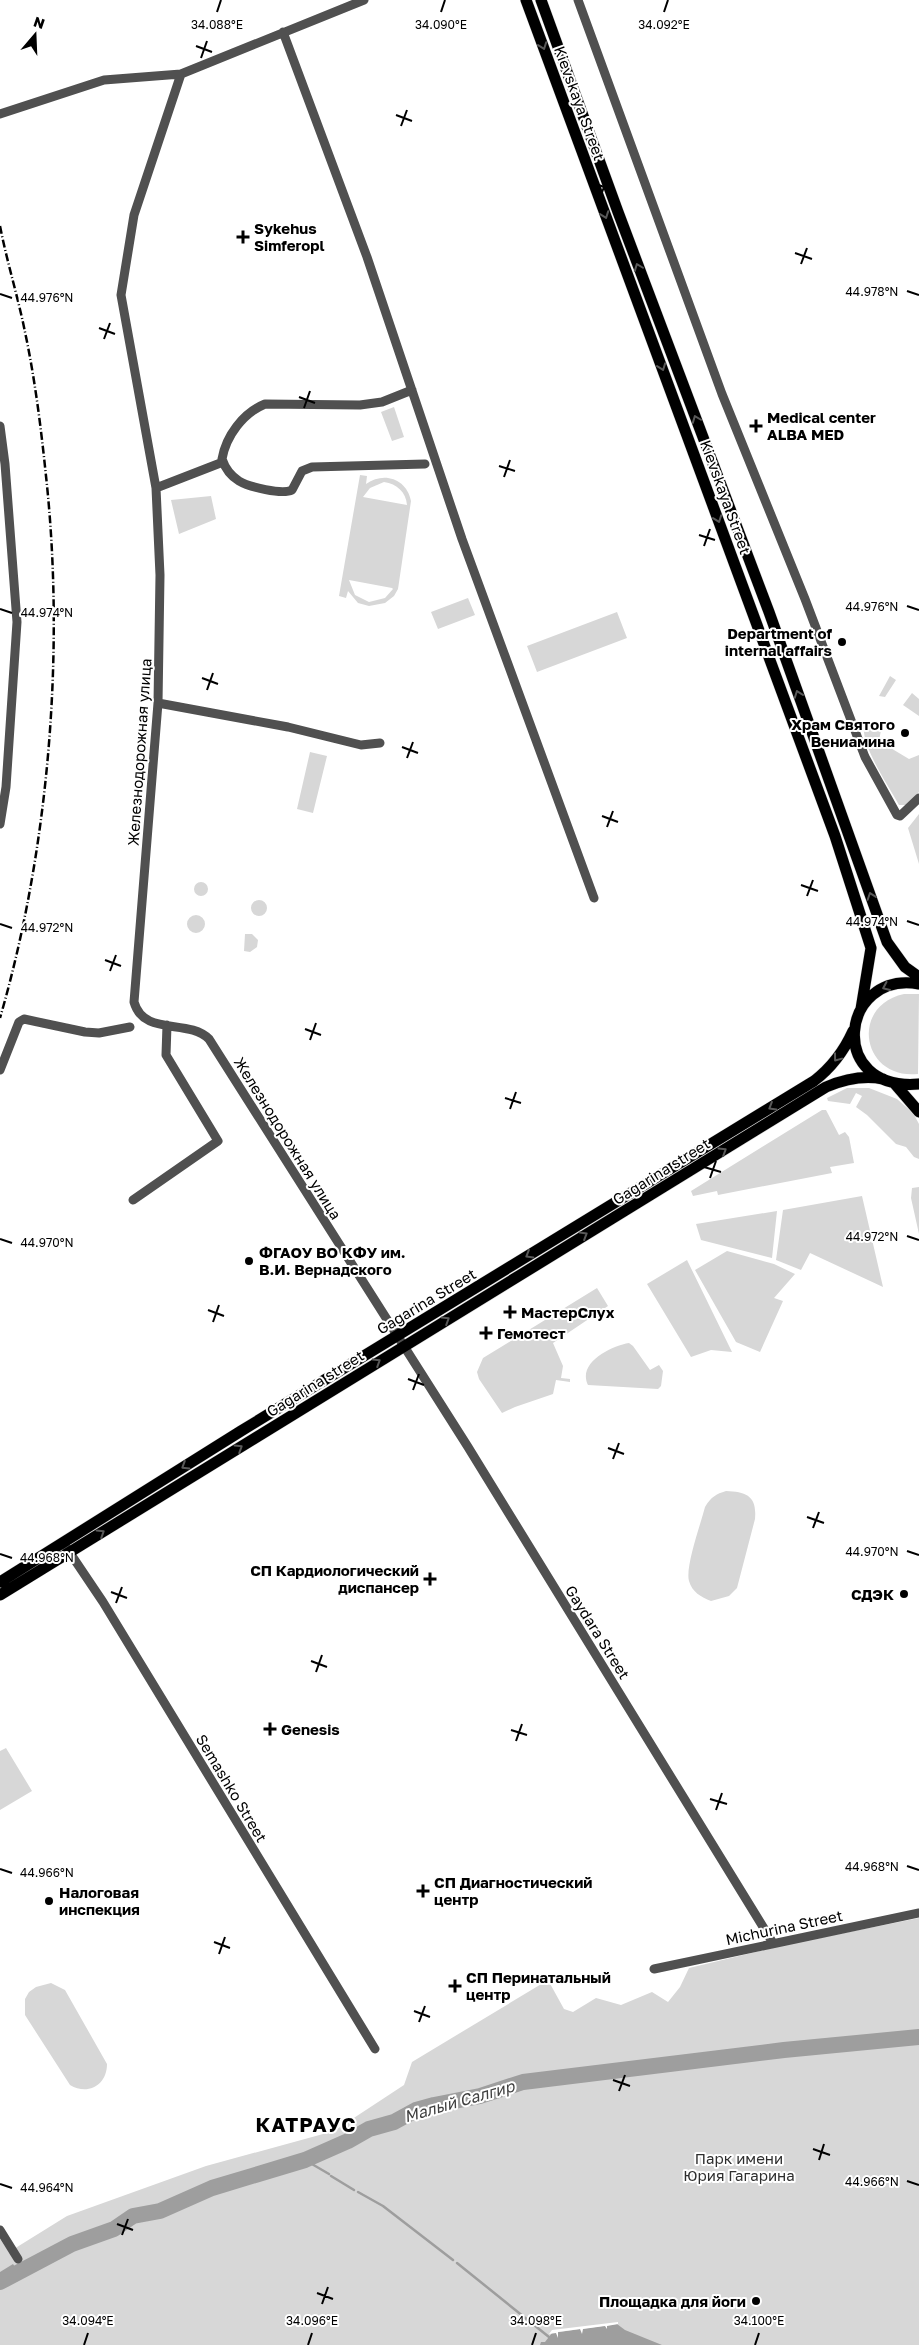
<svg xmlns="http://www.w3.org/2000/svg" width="919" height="2345" font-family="'Golos Text',sans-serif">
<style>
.green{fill:#d7d7d7;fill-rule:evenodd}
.water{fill:#9e9e9e}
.pier{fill:#fff}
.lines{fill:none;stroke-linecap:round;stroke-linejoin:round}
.stream{stroke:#9e9e9e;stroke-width:2.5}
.river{stroke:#9e9e9e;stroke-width:16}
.major-casing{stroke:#dbdbdb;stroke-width:12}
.minor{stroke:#505050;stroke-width:9}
.major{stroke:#000;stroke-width:11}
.rail{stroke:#000;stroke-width:2.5;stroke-dasharray:8 2.5 1 2.5;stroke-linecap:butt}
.oneway{stroke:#595959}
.ticks{fill:none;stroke:#000;stroke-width:2}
.poi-dot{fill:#000;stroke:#fff;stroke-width:2}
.labels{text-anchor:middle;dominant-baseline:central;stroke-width:4;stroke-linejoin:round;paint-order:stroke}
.street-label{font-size:15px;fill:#000;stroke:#fff}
.poi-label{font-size:15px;font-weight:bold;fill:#000;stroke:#fff;text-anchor:start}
.park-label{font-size:15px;fill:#2e2e2e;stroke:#fff}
.water-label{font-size:16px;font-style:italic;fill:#3f3f3f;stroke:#fff}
.district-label{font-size:20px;font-weight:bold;letter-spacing:1px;fill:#000;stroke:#fff}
.ticks-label{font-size:12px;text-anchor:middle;fill:#000;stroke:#fff;stroke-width:4;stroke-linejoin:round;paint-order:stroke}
</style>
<rect width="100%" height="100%" fill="#fff"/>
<path class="green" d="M394,407L404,437L392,441L381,412Z
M360,475L367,476L366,484C384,471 407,479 411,501L398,589L394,596L385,603L369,606L358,603L348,591L346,598L339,596ZM384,482C397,484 406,492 407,505L363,497L370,488ZM349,580L392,588L393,589L385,598L369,602L355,595Z
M211,496L216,519L179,534L171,500Z
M468,598L475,615L438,629L431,612Z
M617,612L627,638L537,672L527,646Z
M890,676L896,680L885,697L879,696Z
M912,693L919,699V716L903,705Z
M864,723L881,730L879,741L909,759L919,755V792L907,805H899C888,785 860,745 864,723Z
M310,752L327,756L313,813L297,809Z
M919,814V864L908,828Z
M194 889a7 7 0 1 1 14 0a7 7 0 1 1-14 0Z
M251 908a8 8 0 1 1 16 0a8 8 0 1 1-16 0Z
M187 924a9 9 0 1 1 18 0a9 9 0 1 1-18 0Z
M245,934H252L258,940L257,947L250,952L244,951Z
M904,994H919L918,1074C862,1080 849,1006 904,994Z
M847,1088H869L897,1099L913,1113L919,1124V1159L914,1157L906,1147L896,1144L867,1115L856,1107L862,1096L856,1093L850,1104L828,1101L827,1098Z
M822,1110H826L839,1135L845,1132L849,1137L854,1163L830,1167L832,1173L718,1195L717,1191L693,1196L691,1191Z
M919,1187V1234L911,1198L912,1188Z
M862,1196L883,1287L810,1253L801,1270L776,1260L783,1210Z
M777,1211L772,1258L701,1240L696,1224Z
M727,1251L774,1264L795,1274L774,1298L783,1301L760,1352L736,1342L695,1270Z
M687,1260L732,1352L711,1350L691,1357L647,1284Z
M597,1288L608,1306L553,1343L563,1366L561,1378L570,1379V1382L556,1380L553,1394L515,1407L502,1413L479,1379L477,1372L483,1358Z
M629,1343L633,1346L650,1370L659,1365L663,1371L661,1386L658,1389L588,1385C577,1363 611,1346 629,1343Z
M726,1491C747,1492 757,1496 755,1519L737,1588L729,1596L711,1601C701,1597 692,1592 689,1581C685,1567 701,1523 705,1507C711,1497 716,1494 726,1491Z
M6,1748L32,1791L0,1810V1751Z
M919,1918V2345H0V2239L9,2252L67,2216L206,2166L334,2131L404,2085L412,2062L548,1980L564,2009L573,2012L596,1998L621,2005L652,1992L668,2002L680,1987L689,1968L789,1944Z
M51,1983L65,1990L107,2064C107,2085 88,2096 70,2085L25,2015V1999L29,1992L36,1987Z"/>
<path class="water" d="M13,2264L20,2275L0,2287V2272Z
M617,2324L625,2330L662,2345H540L541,2342H545L552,2333Z"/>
<path class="pier" d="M618,2322V2324L607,2326V2329L605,2326L583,2329L582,2334L580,2329L558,2332V2338L556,2333L549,2334L552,2330Z"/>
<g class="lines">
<path class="stream" d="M305,2160L329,2174
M331,2176L354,2190
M358,2192L383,2206L453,2260
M457,2263L549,2337"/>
<path class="river" d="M0,2282L72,2244L114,2229L133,2216L160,2211L212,2188L305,2160L348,2141L369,2129L394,2122L416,2110L434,2105L480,2096L523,2082L784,2050L919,2037"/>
<defs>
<path id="major" d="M526,0L835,836L871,948L861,1009
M541,0L618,212L769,612L887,942L905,967L919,977
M919,984C840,970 826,1092 919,1084
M894,1083L919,1112
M0,1582L241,1431L814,1081C831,1068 844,1051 853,1031
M0,1595L826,1087C845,1079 863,1075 883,1079"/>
</defs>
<use href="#major" class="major-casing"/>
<path class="minor" d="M578,0L722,394L805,599L865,757L897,815L900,816L919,798
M283,32L367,257L462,539L594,898
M181,74L134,215L121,295L156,488L160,575L158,703L134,1002C144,1037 188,1018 209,1039L468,1447L773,1943
M0,114L104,80L181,74L364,0
M412,390L382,402L360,405L265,404C243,413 226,436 222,459C225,468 231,476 239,481C249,487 282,495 292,490L302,471L312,467L425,464
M0,426L5,464L17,622L6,787L0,824
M156,488L223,462
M158,703L288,727L361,745L380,743
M0,1070L19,1022L24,1019L85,1032L99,1033L130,1027
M133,1200L218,1141L166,1055L167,1025
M66,1547L103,1602L375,2049
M654,1969L919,1913
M0,2230L18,2259"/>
<use href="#major" class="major"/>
<path class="rail" d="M0,226C7,262 18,297 25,332C35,379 41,428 46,476C65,651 49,849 0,1018"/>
</g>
<defs><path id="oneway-chevron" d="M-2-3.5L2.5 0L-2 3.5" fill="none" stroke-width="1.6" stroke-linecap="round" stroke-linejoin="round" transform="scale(1.25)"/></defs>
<g class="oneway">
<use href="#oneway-chevron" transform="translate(543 46) rotate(70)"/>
<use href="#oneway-chevron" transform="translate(605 215) rotate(70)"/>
<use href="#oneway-chevron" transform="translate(638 267) rotate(-111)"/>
<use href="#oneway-chevron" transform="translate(662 367) rotate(70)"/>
<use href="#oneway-chevron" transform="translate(696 419) rotate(-111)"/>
<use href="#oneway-chevron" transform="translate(718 519) rotate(70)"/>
<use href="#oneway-chevron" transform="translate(798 694) rotate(-110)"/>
<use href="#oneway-chevron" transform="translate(871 896) rotate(-109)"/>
<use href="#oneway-chevron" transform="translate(886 987) rotate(156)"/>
<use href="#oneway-chevron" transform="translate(837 1058) rotate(127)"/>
<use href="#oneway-chevron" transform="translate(772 1107) rotate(149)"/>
<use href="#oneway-chevron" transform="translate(723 1151) rotate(-32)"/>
<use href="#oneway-chevron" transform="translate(584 1235) rotate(-31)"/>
<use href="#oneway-chevron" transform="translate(529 1255) rotate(149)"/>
<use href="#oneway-chevron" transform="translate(446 1320) rotate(-32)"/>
<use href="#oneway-chevron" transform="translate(377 1362) rotate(-32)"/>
<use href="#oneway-chevron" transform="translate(239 1448) rotate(-32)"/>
<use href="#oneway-chevron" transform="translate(185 1466) rotate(148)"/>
<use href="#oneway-chevron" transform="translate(101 1533) rotate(-32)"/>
</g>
<path class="ticks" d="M217,12L221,0M441,12L445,0M664,12L668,0M196,46L212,52M201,58L207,41M396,115L412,121M401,126L407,110M596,184L612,190M601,195L607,179M795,253L812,259M801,264L807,248M907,291L919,295M0,294L12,298M99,328L115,334M104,339L110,323M299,397L315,403M304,408L310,391M499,466L515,471M504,477L510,460M699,535L715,540M704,546L710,529M907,606L919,610M0,609L12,613M202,678L218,684M207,690L213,673M402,747L418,753M407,758L413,742M602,816L618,822M607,827L613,811M801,885L818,891M807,896L813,880M907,921L919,925M0,924L12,928M105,960L121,966M110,971L116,955M305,1029L321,1035M310,1040L316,1023M505,1098L521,1103M510,1109L516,1092M704,1167L721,1172M710,1178L716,1161M907,1236L919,1240M0,1239L12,1243M208,1310L224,1316M213,1322L219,1305M408,1379L424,1385M413,1390L419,1374M608,1448L624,1454M613,1459L619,1443M807,1517L824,1523M813,1528L819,1512M907,1551L919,1555M0,1554L12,1558M111,1592L127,1598M116,1603L122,1587M311,1661L327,1667M316,1672L322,1655M511,1730L527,1735M516,1741L522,1724M710,1799L727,1804M716,1810L722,1793M907,1866L919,1870M0,1869L12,1873M214,1942L230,1948M219,1954L225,1937M414,2011L430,2017M419,2022L425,2006M613,2080L630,2086M619,2091L625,2075M813,2149L830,2155M819,2160L824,2144M907,2181L919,2185M0,2184L12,2188M117,2224L133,2230M122,2235L128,2219M317,2293L333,2299M322,2304L328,2287M84,2345L88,2333M308,2345L312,2333M532,2345L536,2333M755,2345L759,2333"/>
<g class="poi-dot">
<path d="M240.5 229.5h5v5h5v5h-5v5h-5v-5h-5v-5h5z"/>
<path d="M753.5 418.5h5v5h5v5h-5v5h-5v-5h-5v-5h5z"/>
<circle cx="842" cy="642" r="5"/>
<circle cx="905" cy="733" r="5"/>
<circle cx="249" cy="1261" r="5"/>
<path d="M507.5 1304.5h5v5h5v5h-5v5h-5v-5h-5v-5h5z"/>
<path d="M483.5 1325.5h5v5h5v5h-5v5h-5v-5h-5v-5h5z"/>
<path d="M427.5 1571.5h5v5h5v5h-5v5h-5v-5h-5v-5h5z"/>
<circle cx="904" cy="1594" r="5"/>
<path d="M267.5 1721.5h5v5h5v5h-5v5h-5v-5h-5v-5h5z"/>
<path d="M420.5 1883.5h5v5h5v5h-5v5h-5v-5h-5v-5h5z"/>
<circle cx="49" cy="1901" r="5"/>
<path d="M452.5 1978.5h5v5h5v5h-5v5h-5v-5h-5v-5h5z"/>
<circle cx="756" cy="2301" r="5"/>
</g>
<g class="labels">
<g class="street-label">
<text transform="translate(580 103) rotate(70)">Kievskaya Street</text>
<text transform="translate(726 497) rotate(70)">Kievskaya Street</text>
<text transform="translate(139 752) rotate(-86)">Железнодорожная улица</text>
<text transform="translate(288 1138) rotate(58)">Железнодорожная улица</text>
<text transform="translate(661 1171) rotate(-32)">Gagarina street</text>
<text transform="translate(426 1301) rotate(-31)">Gagarina Street</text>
<text transform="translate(315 1383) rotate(-32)">Gagarina street</text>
<text transform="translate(598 1632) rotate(58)">Gaydara Street</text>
<text transform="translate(232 1788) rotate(59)">Semashko Street</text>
<text transform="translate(784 1927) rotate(-12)">Michurina Street</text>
</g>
<g class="poi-label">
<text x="254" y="228">Sykehus<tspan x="254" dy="17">Simferopl</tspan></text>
<text x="767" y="417">Medical center<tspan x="767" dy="17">ALBA MED</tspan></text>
<text x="832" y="633" text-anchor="end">Department of<tspan x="832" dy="17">internal affairs</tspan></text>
<text x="895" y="724" text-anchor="end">Храм Святого<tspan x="895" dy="17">Вениамина</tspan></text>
<text x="259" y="1252">ФГАОУ ВО КФУ им.<tspan x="259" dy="17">В.И. Вернадского</tspan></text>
<text x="521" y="1312">МастерСлух</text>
<text x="497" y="1333">Гемотест</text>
<text x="419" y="1570" text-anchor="end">СП Кардиологический<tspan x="419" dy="17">диспансер</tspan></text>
<text x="894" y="1594" text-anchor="end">СДЭК</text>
<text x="281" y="1729">Genesis</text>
<text x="434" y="1882">СП Диагностический<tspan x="434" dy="17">центр</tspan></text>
<text x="59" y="1892">Налоговая<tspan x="59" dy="17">инспекция</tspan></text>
<text x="466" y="1977">СП Перинатальный<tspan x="466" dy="17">центр</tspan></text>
<text x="746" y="2301" text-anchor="end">Площадка для йоги</text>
</g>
<g class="park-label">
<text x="739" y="2158">Парк имени<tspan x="739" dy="17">Юрия Гагарина</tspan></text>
</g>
<g class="water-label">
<text transform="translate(459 2101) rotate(-16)">Малый Салгир</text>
</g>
<g class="district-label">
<text x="306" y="2124">КАТРАУС</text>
</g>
</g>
<g class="ticks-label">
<text x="664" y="29">34.092°E</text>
<text x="217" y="29">34.088°E</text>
<text x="441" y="29">34.090°E</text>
<text x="872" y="296">44.978°N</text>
<text x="47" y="302">44.976°N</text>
<text x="872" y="611">44.976°N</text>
<text x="47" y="617">44.974°N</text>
<text x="872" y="926">44.974°N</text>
<text x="47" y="932">44.972°N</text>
<text x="872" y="1241">44.972°N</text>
<text x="47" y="1247">44.970°N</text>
<text x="872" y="1556">44.970°N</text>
<text x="47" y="1562">44.968°N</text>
<text x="872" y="1871">44.968°N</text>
<text x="47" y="1877">44.966°N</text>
<text x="872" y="2186">44.966°N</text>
<text x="47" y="2192">44.964°N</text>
<text x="88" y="2325">34.094°E</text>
<text x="312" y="2325">34.096°E</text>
<text x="536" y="2325">34.098°E</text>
<text x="759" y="2325">34.100°E</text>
</g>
<g transform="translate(35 35) rotate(19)" stroke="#ffffff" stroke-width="4" paint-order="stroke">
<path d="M0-4L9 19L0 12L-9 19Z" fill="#000000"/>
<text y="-8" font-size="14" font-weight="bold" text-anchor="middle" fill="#000000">N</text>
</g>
</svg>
